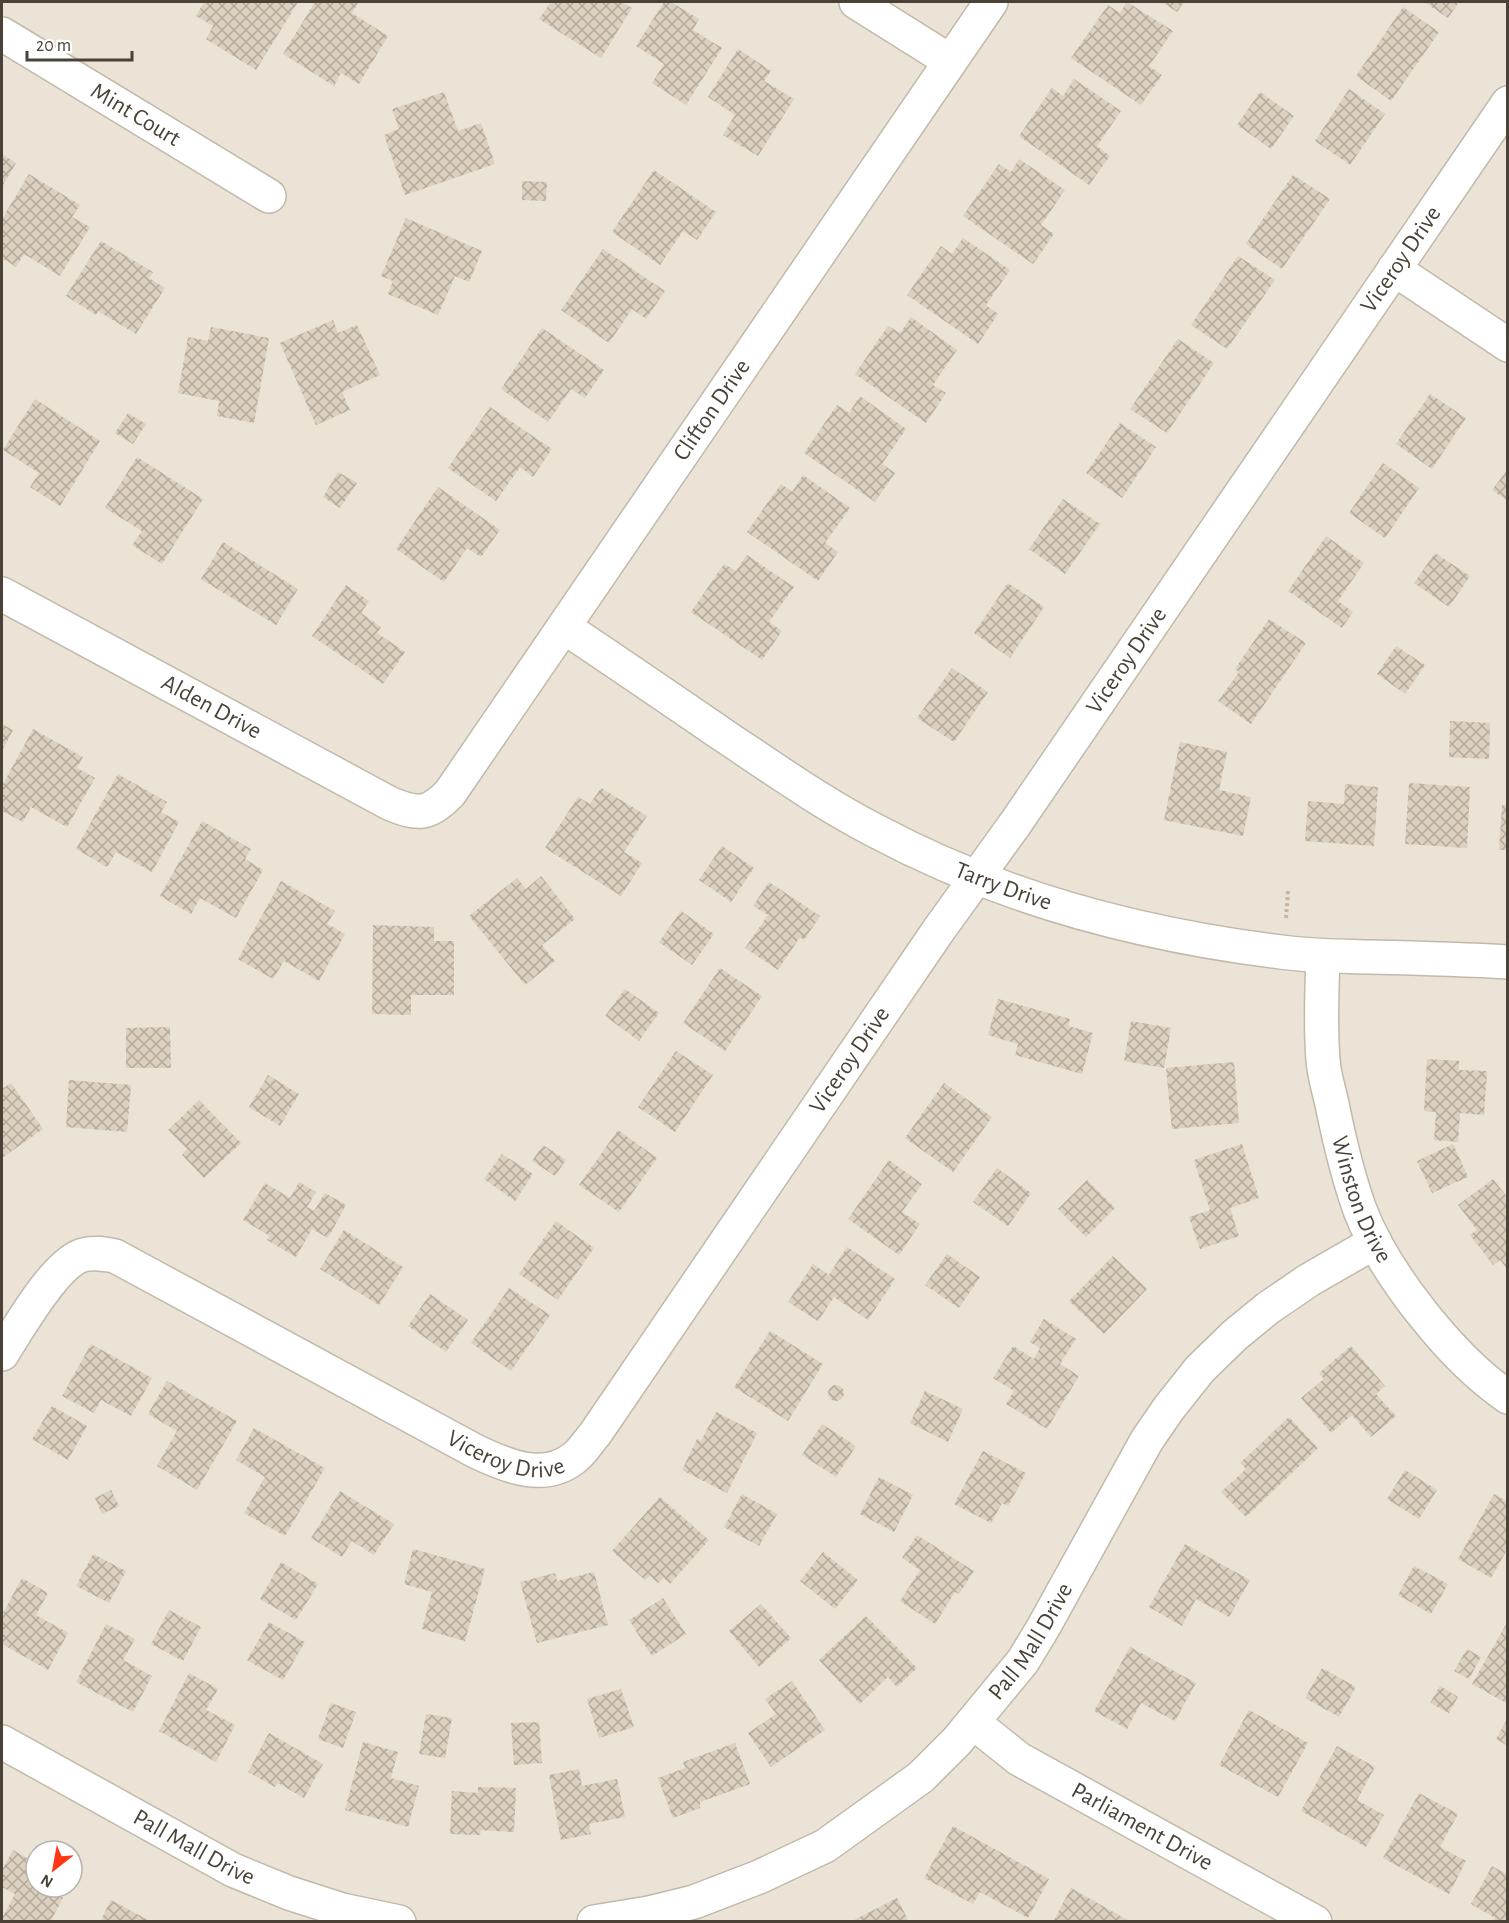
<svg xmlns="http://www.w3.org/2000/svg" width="1509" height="1923" font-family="'Alegreya Sans',sans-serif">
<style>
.residential{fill:#eae3d6;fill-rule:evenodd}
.building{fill:url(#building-cross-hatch)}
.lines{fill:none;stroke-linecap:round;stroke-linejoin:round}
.minor-casing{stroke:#c2b9aa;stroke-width:36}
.path{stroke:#c6b599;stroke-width:4;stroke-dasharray:3 3;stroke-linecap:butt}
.minor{stroke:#fff;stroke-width:33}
.labels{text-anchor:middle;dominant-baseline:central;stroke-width:6;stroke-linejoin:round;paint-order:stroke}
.street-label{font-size:24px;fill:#4a4236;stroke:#fff}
</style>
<defs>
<pattern id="building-cross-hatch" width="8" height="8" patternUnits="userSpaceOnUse" patternTransform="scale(1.5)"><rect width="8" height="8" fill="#dcd0bf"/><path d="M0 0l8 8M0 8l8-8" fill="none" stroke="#b4aa9c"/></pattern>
</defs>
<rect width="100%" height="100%" fill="#f6f1e8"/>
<path class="residential" d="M2,2H1507V1921L2,1922ZM36,1851H72V1887H36Z"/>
<path class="building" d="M204,2H298L256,70L206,39L213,26L196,16Z
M315,2H359L352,13L388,36L359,84L341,73L334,86L283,54Z
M551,2H621L632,8L601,58L539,19Z
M664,2H671L699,19L693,30L722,48L686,105L652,83L664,64L636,46Z
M1127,2L1173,31L1149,66L1162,75L1141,105L1071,58L1108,5L1120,13Z
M1162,2H1184L1177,12Z
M1424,2H1459L1448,18Z
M1403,7L1439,32L1391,101L1356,76Z
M738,49L771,71L764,81L794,99L758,156L723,135L735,115L708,97Z
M1074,79L1121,111L1097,146L1110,156L1089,185L1019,136L1052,88L1063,96Z
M1349,89L1385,114L1350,165L1315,141Z
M444,92L458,131L481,123L495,164L405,195L384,135L399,129L392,109Z
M1260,92L1294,116L1271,149L1237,125Z
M2,154L16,163L2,187Z
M1019,159L1065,190L1041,225L1054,234L1033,264L963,216L999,164L1011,172Z
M654,170L716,212L697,240L683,231L660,265L612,232Z
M29,174L80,205L72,217L90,227L60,276L24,254L16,267L2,258V219Z
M1293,175L1330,199L1282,269L1246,244Z
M522,181L547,182L546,201L522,200Z
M406,218L482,251L469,282L455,276L438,315L388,294L393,281L381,276Z
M963,238L1010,270L986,305L998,314L978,344L907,295L941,246L952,254Z
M101,241L153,272L149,278L165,288L136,334L98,311L96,315L66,296Z
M603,249L665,291L646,319L632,309L609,343L561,310Z
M1238,256L1275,280L1227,349L1191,325Z
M911,317L957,350L933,385L946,393L926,423L855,374L888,326L900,333Z
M333,320L338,333L357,325L380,375L342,392L350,410L316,425L280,343Z
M211,327L269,338L254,423L217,416L219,401L178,393L188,337L208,341Z
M542,328L604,370L585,398L571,389L548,422L501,389Z
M1178,339L1214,363L1167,433L1130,409Z
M1430,394L1466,418L1432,469L1396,444Z
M860,396L906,429L882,464L895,473L875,502L804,453L837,405L849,413Z
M35,399L100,441L60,506L30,487L39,473L3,450Z
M490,407L552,449L533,477L520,467L496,501L448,468Z
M128,413L146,424L133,444L115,433Z
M1120,423L1156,447L1122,498L1086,473Z
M137,457L203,499L162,564L132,545L142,531L105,508Z
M1383,463L1419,488L1385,538L1349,513Z
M1508,469V501L1492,490Z
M338,472L357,483L340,508L323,497Z
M803,475L850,508L825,543L838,552L818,581L747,532L781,484L792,492Z
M438,487L500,530L481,557L467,548L444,582L396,549Z
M1063,499L1100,524L1065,574L1029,549Z
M1326,536L1364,563L1338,601L1353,612L1342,628L1288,591Z
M223,542L298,589L276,625L201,579Z
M1435,553L1470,576L1449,607L1414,583Z
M747,555L794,587L769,622L782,631L762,660L691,612L724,564L736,571Z
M1008,583L1044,607L1010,658L974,633Z
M346,585L369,601L361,613L381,627L377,633L405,652L383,684L312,636Z
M1269,619L1306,643L1251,724L1218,701L1239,672L1235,669Z
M1396,646L1425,665L1405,694L1377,674Z
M952,668L988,692L954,742L917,718Z
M1450,721L1490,723L1489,759L1449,757Z
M2,724L13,730L2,751Z
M33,729L83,757L77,768L95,778L67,827L31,807L23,822L2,811V786Z
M1180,742L1227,752L1219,790L1251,797L1243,836L1164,820Z
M118,774L167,802L161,812L179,822L152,872L116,852L107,867L76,849Z
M1409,783L1470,787L1467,848L1405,844Z
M1345,784L1378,787L1374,846L1305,841L1308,801L1344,804Z
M601,788L647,816L624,852L642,863L621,896L545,848L578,797L590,804Z
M1502,805H1508V850H1499Z
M202,821L251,849L245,859L263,870L236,918L200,898L191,914L160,896Z
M722,846L754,868L731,902L699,880Z
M541,876L575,919L542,945L555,961L525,985L469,916L517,878L526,889Z
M281,881L335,911L327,924L345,934L319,981L284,961L273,979L238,959Z
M769,882L820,916L804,940L800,937L778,970L745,948L768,915L753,906Z
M681,911L714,934L692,965L659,942Z
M373,925L434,927V941H454V995H411V1015L372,1014Z
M720,968L762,996L725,1051L683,1023Z
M625,989L659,1013L639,1041L605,1016Z
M998,999L1070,1019L1068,1026L1093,1033L1082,1074L1015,1055L1018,1044L988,1035Z
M1131,1021L1171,1028L1164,1068L1124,1061Z
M170,1027L171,1068H126V1028Z
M676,1051L713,1075L675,1132L638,1107Z
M1427,1059L1459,1061V1070L1487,1071L1484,1115L1460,1113L1458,1142L1434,1140L1436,1112L1424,1111Z
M1234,1062L1239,1123L1172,1129L1166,1068Z
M268,1075L299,1094L280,1126L249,1107Z
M69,1080L131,1085L127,1132L66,1127Z
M11,1083L43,1129L2,1158V1089Z
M944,1083L992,1117L953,1172L905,1138Z
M199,1100L241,1143L204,1178L182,1155L187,1149L168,1130Z
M618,1130L657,1158L619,1212L579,1185Z
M1242,1144L1259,1198L1230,1208L1239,1236L1200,1249L1189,1217L1210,1210L1194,1160Z
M1453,1144L1468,1177L1432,1193L1417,1161Z
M543,1145L566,1160L555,1176L532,1161Z
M502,1154L533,1174L515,1201L484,1179Z
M889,1160L922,1184L902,1212L920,1224L899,1255L848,1219Z
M997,1168L1031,1193L1008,1226L973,1202Z
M1493,1179L1508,1198V1270L1500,1260L1493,1265L1470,1235L1477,1230L1458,1205Z
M1087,1180L1115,1208L1086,1237L1058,1209Z
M299,1182L316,1192L307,1207L314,1211L325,1193L346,1205L328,1238L312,1229L296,1257L267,1240L270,1236L243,1220L265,1183L290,1198Z
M556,1221L594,1248L558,1300L519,1274Z
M344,1230L403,1267L379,1305L320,1269Z
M847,1247L895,1279L868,1320L834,1297L818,1321L788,1302L813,1264L829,1275Z
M947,1254L980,1277L959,1308L925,1285Z
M1113,1256L1147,1289L1104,1334L1069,1301Z
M509,1288L550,1315L511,1371L471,1343Z
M430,1294L468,1320L446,1352L408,1326Z
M1044,1319L1076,1339L1060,1364L1079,1376L1047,1429L1006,1404L1014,1391L993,1378L1013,1346L1034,1359L1040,1348L1030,1342Z
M770,1331L823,1364L788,1421L734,1387Z
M91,1344L152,1378L131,1416L101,1400L94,1413L62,1396Z
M1351,1346L1385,1386L1376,1394L1396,1416L1371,1437L1352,1415L1331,1433L1301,1398L1324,1379L1319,1373Z
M167,1381L237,1421L197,1490L157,1466L177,1431L148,1414Z
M828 1393a8 8 0 1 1 16 0a8 8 0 1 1-16 0Z
M925,1391L963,1409L948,1442L910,1423Z
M52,1406L87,1426L68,1460L32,1439Z
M716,1412L757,1433L727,1493L682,1470L697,1439L701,1441Z
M1289,1417L1318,1448L1246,1517L1221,1492L1246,1469L1240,1463Z
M822,1424L856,1446L836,1477L802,1455Z
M254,1428L325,1468L285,1536L244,1513L265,1477L236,1460Z
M983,1451L1026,1473L1008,1506L1002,1503L991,1523L954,1504Z
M1405,1470L1437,1490L1419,1519L1387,1499Z
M879,1477L913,1495L894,1532L860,1514Z
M111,1490L119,1506L102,1514L95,1498Z
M340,1491L394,1524L374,1555L352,1541L342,1557L311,1538Z
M742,1494L777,1514L759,1546L724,1527Z
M1494,1494L1508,1502V1548L1491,1578L1458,1559Z
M660,1497L709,1540L670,1584L664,1578L658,1583L650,1576L645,1580L612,1551Z
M917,1535L974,1571L959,1594L955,1592L935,1624L900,1601L920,1570L902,1558Z
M1185,1544L1250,1580L1229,1617L1196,1599L1182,1626L1149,1607Z
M413,1549L485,1569L465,1641L422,1629L432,1592L404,1584Z
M823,1552L858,1580L835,1609L800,1581Z
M93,1554L126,1571L109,1603L76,1586Z
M281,1562L318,1584L296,1620L260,1599Z
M1414,1566L1448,1584L1431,1614L1398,1595Z
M594,1572L608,1625L537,1643L520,1582L555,1573L557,1581Z
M22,1578L48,1593L36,1615L68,1633L48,1670L2,1644V1615Z
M663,1598L686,1634L652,1656L629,1620Z
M761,1604L791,1638L759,1667L729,1631Z
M169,1610L201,1627L183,1661L151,1644Z
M866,1616L917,1668L897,1687L888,1677L860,1704L819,1660Z
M1508,1621V1704L1472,1684Z
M269,1622L305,1642L283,1680L247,1660Z
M106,1624L135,1639L123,1660L152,1676L133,1712L76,1682Z
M1130,1647L1196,1683L1175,1721L1141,1703L1127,1729L1094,1711Z
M1467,1649L1481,1657L1469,1679L1454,1671Z
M1322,1668L1356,1687L1339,1717L1305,1698Z
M189,1673L218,1689L206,1710L235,1725L216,1762L159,1731Z
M792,1681L825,1730L771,1767L748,1733L776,1714L765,1699Z
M1440,1686L1458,1697L1449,1713L1430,1703Z
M621,1689L634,1727L599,1738L587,1699Z
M331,1703L356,1712L343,1748L318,1739Z
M1249,1710L1308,1743L1278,1797L1219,1765Z
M426,1714L452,1718L445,1758L419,1754Z
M1506,1721L1508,1722V1746L1496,1739Z
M539,1722L542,1763L514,1765L511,1723Z
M269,1733L323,1764L304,1798L278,1783L275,1787L248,1772Z
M363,1742L398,1752L391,1778L419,1786L408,1827L345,1810Z
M735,1743L750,1784L700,1802V1808L673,1818L658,1778L685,1768L683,1762Z
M1337,1746L1375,1767L1357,1800L1384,1815L1366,1847L1301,1811Z
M579,1769L582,1786L617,1779L625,1817L589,1824L591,1834L561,1840L549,1775Z
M478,1787L516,1788L514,1832L481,1830L480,1835L450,1834L452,1791L478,1793Z
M1419,1793L1458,1814L1440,1847L1466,1861L1449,1894L1383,1858Z
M953,1826L1049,1879L1028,1918L980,1892L973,1904L924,1878Z
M13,1850L36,1863V1887H44L63,1898L50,1922H2V1918L15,1894L2,1887V1870Z
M1492,1866L1508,1875V1922H1493L1495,1918L1471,1904Z
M1071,1888L1131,1922H1053Z
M897,1898L909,1922H850Z
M111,1900L152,1922H100Z"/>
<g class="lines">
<defs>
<g id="minor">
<path d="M856,2L950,61"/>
<path id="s1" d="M2,34L269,196"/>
<path d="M1394,269L1508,345"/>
<path id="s2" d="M2,594L389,803C417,815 428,816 450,793L991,2"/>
<path id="s3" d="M564,627C618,663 672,700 726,737C774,769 822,803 874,830C999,897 1141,935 1281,952C1310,956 1339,956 1369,957C1415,958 1461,959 1508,962"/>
<path id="s4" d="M1323,956C1322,990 1320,1025 1323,1060C1324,1076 1330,1093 1333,1109C1340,1143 1348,1177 1360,1210C1384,1273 1452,1359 1508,1397"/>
<path id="s5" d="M2,1354C18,1329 55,1263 83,1255C94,1252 104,1254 115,1256L477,1452C507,1466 544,1482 574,1458C582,1452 588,1442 595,1434L938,931L1015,824L1508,103"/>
<path id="s6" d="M974,1723L1019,1759L1315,1922"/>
<path id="s7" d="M2,1742L233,1870L289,1893L342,1910L399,1922"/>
<path id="s8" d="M594,1922L649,1913L694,1902L759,1877L825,1846L921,1777L957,1741L1023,1661L1043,1628L1147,1440L1169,1408L1200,1369L1235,1335L1268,1308L1309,1280L1375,1242"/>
</g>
</defs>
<use href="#minor" class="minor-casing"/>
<path class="path" d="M1286,918L1288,891"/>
<use href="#minor" class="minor"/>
</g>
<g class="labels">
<g class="street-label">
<text stroke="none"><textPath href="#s1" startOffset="156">Mint Court</textPath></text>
<text stroke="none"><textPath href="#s5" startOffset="2133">Viceroy Drive</textPath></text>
<text stroke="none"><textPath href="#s2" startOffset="972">Clifton Drive</textPath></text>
<text stroke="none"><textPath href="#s5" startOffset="1647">Viceroy Drive</textPath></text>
<text stroke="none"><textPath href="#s2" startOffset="238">Alden Drive</textPath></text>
<text stroke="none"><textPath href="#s3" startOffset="512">Tarry Drive</textPath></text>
<text stroke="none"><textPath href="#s5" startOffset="1161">Viceroy Drive</textPath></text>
<text stroke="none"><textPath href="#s4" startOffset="249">Winston Drive</textPath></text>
<text stroke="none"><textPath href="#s5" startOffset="603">Viceroy Drive</textPath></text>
<text stroke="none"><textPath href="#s8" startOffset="538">Pall Mall Drive</textPath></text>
<text stroke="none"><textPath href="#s6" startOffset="198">Parliament Drive</textPath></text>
<text stroke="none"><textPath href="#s7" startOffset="219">Pall Mall Drive</textPath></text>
</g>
</g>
<rect width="1509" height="1923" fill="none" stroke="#4a4236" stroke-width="6"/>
<g transform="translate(54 1869) rotate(211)"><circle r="28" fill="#ffffff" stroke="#b7b3af" stroke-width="1.5"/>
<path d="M0-4.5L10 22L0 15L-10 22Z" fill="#ff3616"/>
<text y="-9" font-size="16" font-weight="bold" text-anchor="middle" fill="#4a4236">N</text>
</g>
<path d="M27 51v9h105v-9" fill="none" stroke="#4a4236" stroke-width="3"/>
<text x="36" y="51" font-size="18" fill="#4a4236" stroke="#ffffff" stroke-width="4.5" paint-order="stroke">20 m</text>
</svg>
